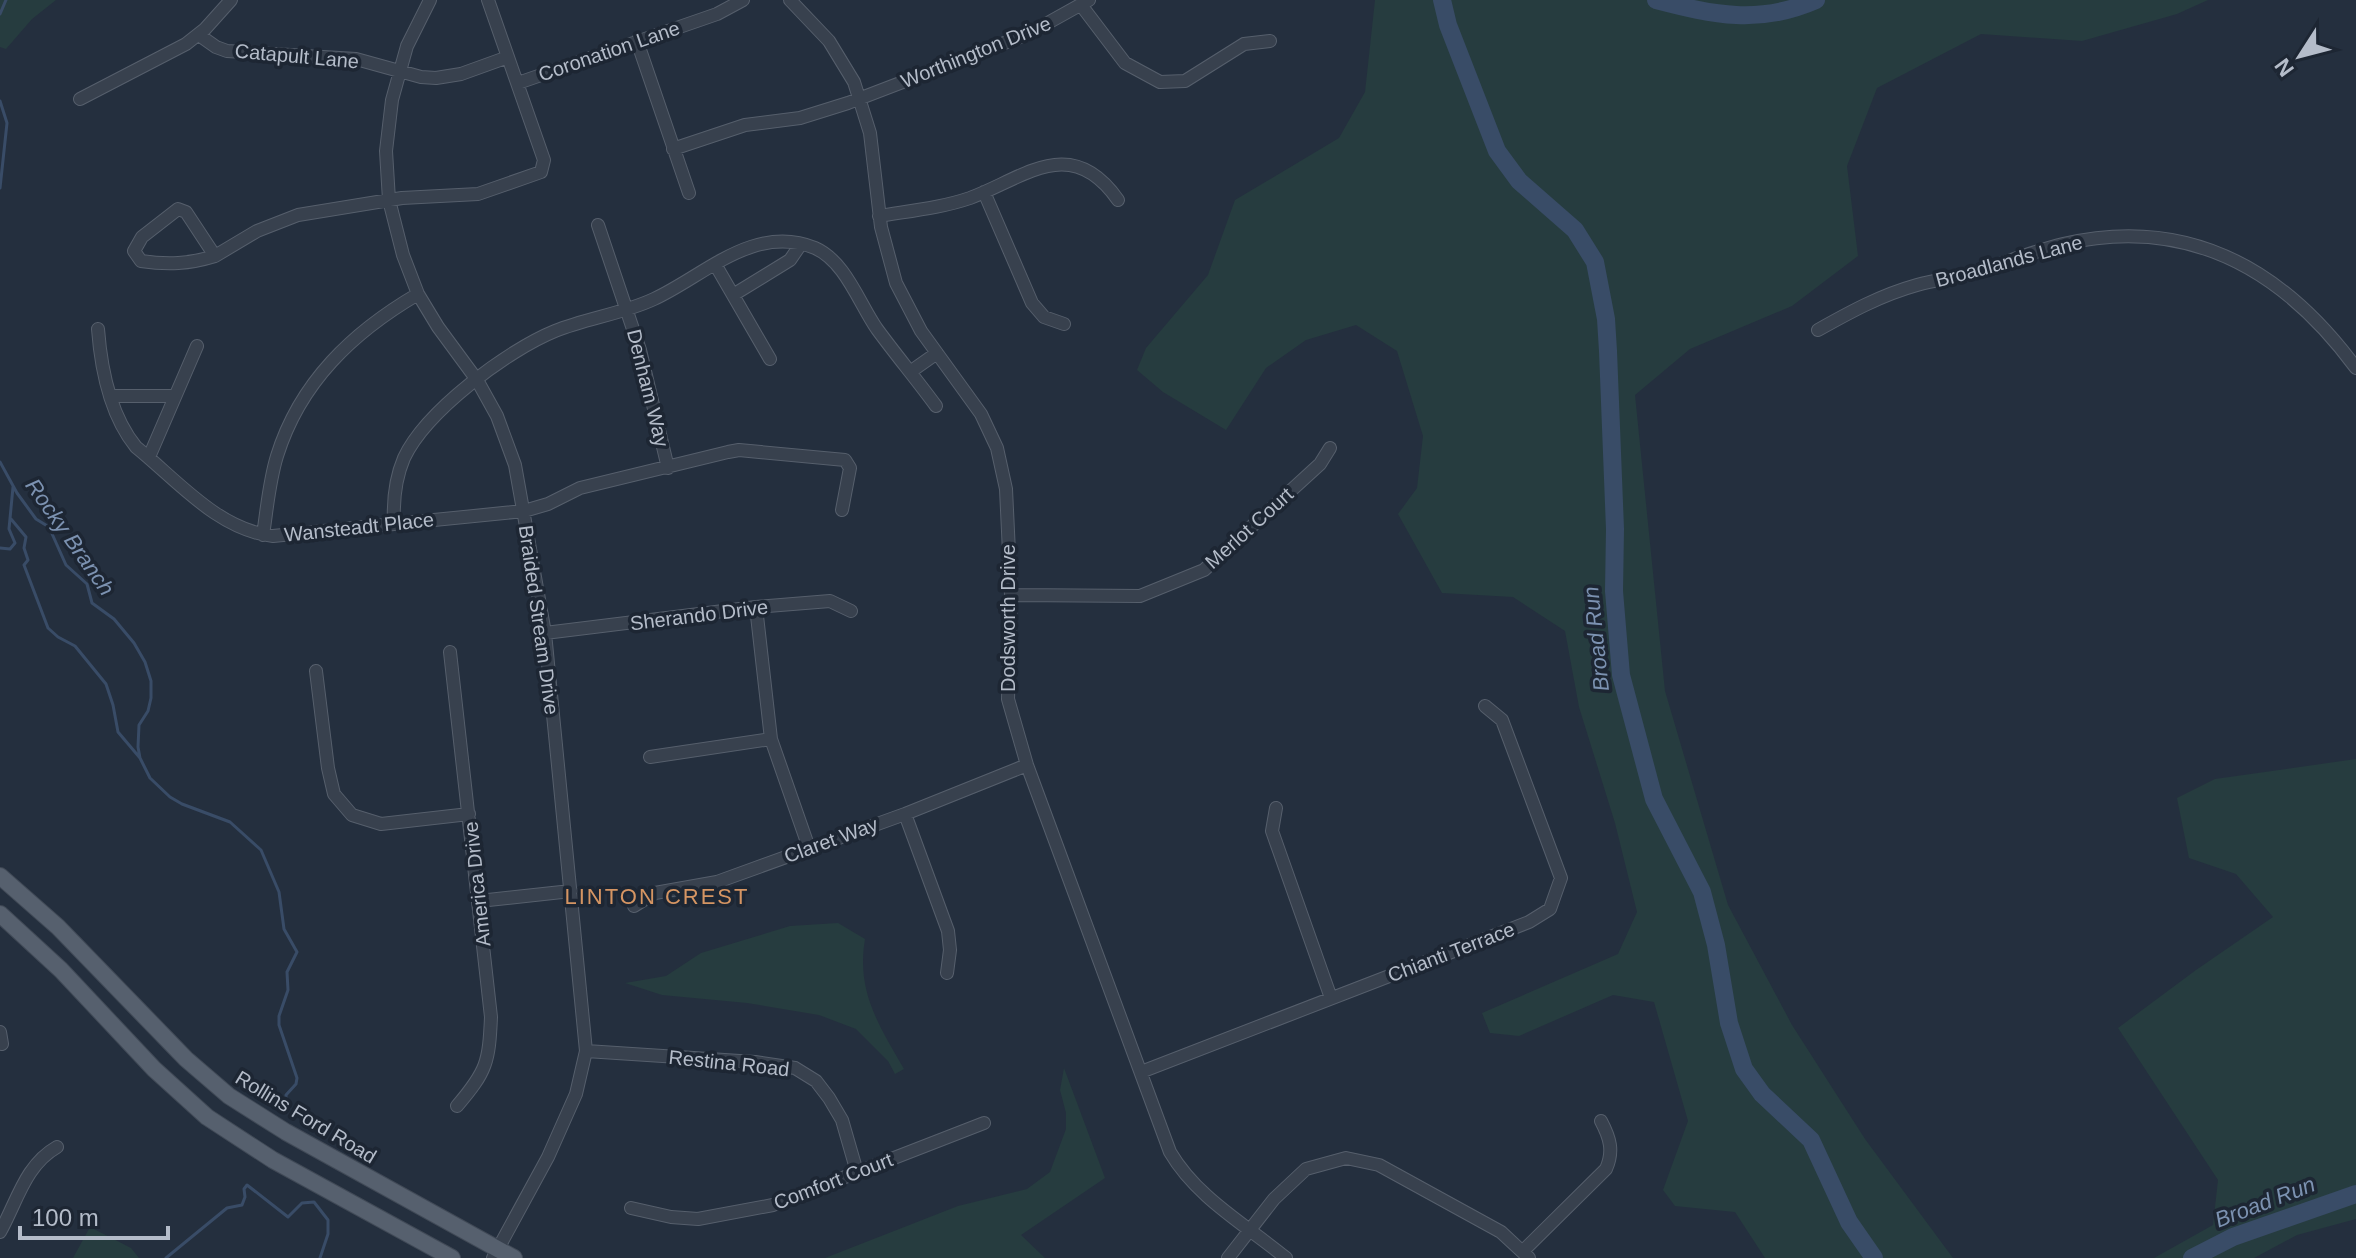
<svg xmlns="http://www.w3.org/2000/svg" width="2356" height="1258" font-family="Helvetica,sans-serif">
<style>
.green{fill:#263c3f}
.lines{fill:none;stroke-linecap:round;stroke-linejoin:round}
.stream{stroke:#394c67;stroke-width:3}
.river{stroke:#394c67;stroke-width:18}
.minor-casing{stroke:#565f6c;stroke-width:14}
.major-casing{stroke:#414a57;stroke-width:18}
.minor{stroke:#38414e;stroke-width:12}
.major{stroke:#56606e;stroke-width:16}
.labels{text-anchor:middle;dominant-baseline:central;stroke-width:7;stroke-linejoin:round;paint-order:stroke}
.street-label{font-size:20px;fill:#b4bcc9;stroke:#1d2633}
.water-label{font-size:22px;font-style:italic;fill:#7c92b1;stroke:#1d2633}
.neighbourhood-label{font-size:22px;letter-spacing:2px;fill:#d59563;stroke:#1d2633}
</style>
<rect width="100%" height="100%" fill="#242f3e"/>
<path class="green" d="M0,0H56L32,19L6,49L0,47Z
M1375,0H2208L2177,14L2082,41L1981,34L1877,88L1847,166L1858,256L1792,306L1690,349L1635,395L1665,691L1728,905L1792,1025L1865,1139L1953,1258H1765L1735,1212L1675,1206L1663,1190L1688,1121L1654,1002L1613,995L1519,1036L1490,1033L1482,1013L1618,954L1637,912L1615,823L1579,707L1565,631L1513,597L1442,593L1398,514L1417,488L1423,436L1397,351L1356,325L1306,340L1266,368L1226,430L1163,392L1137,370L1146,348L1208,275L1235,200L1339,138L1365,92Z
M2356,759V1219L2297,1235L2254,1258H2154L2213,1225L2218,1180L2118,1028L2196,970L2273,917L2236,874L2189,858L2177,798L2215,779Z
M838,923L865,939C856,992 879,1025 904,1069L895,1074L888,1061L856,1029L819,1015L747,1003L662,995L625,983L666,976L701,953L790,926Z
M1064,1068L1105,1178L1021,1235L1045,1258H825L958,1206L1027,1189L1050,1172L1066,1129V1113L1060,1090Z
M90,1227L131,1248L139,1258H73Z"/>
<g class="lines">
<path class="stream" d="M0,14L6,0
M0,101L7,123L0,188
M0,462L17,493L36,519L49,527L66,565L87,584L92,603L114,619L134,643L145,662L151,681V698L148,711L139,725L138,747L140,758L150,778L170,797L182,804L230,822L261,850L279,892L284,929L297,952L287,972L288,990L279,1016V1025L297,1078L296,1084L286,1095V1109
M11,519L26,537L24,548L28,560L24,565L48,628L58,637L75,646L106,684L113,705L118,732L140,758
M0,548L10,549L15,543L9,529L13,487
M166,1258L227,1208L242,1205L245,1197L244,1189L247,1185L288,1217L302,1203L314,1202L328,1220V1234L320,1258"/>
<path class="river" d="M1442,0L1448,25L1497,151L1519,181L1575,230L1595,262L1606,319L1608,351L1615,529L1614,591L1621,675L1654,799L1702,892L1716,945L1729,1023L1744,1069L1762,1094L1811,1140L1849,1222L1874,1258
M1656,0C1714,15 1759,25 1816,0
M2192,1258L2233,1237L2356,1194"/>
<defs>
<path id="minor" d="M430,0L407,46L392,100L386,151L389,200L403,255L418,294L438,327L477,380L497,416L515,465L545,633L586,1051L576,1094L548,1157L493,1258
M790,0L829,41L854,82L870,133L881,227L896,283L921,331L981,414L997,448L1006,489L1011,595L1008,699L1027,765L1170,1152C1197,1198 1246,1225 1286,1258
M1081,5L1125,63L1160,82L1185,81L1244,44L1270,41
M199,35L216,47L227,51L356,59L421,77L436,78L461,74L508,57
M637,41L689,193
M518,83L717,14L743,0
M80,99L186,44L205,29L231,0
M673,149L745,125L800,118L848,103L1028,34L1089,0
M984,192L1032,303L1044,317L1064,324
M879,216C909,211 941,208 970,198C1024,178 1071,133 1118,200
M598,225L640,350L668,468
M215,256C189,264 168,265 141,261L134,251L142,237L178,209L186,212L215,256L257,231L298,215L402,198L478,194L541,172L544,160L488,0
M715,264L770,359
M733,295L790,260L801,244
M98,329C101,369 110,415 136,447C177,480 218,530 273,536L524,511L548,504L580,488L728,452L739,450L845,460L850,468L842,510
M1818,330C1850,312 1881,295 1917,285C1937,279 1957,278 1976,272C2005,263 2034,251 2063,244C2188,215 2283,269 2356,368
M910,372L937,353
M111,396H175
M149,457L197,346
M394,523C393,501 395,479 404,458C426,411 508,350 555,331C587,318 622,314 654,299C704,276 754,223 815,248C845,261 859,303 877,329C896,355 917,380 936,406
M263,535C267,509 269,482 277,456C300,382 353,332 418,294
M1011,595L1140,596L1204,570L1320,464L1330,448
M756,607L771,739L809,848
M545,633L756,607L830,601L851,611
M450,652L491,1017C489,1062 487,1071 457,1106
M316,671L328,768L334,794L352,815L381,824L469,814
M650,757L771,739
M1276,808L1272,831L1331,998
M905,814L948,931L950,950L947,973
M479,901L571,891
M634,906L655,893L717,882L905,814L1027,765
M0,1032L2,1044
M586,1051L755,1062L795,1068L816,1081L829,1098L842,1120L857,1172
M1141,1072L1529,922L1550,909L1561,878L1502,720L1485,706
M631,1208L671,1217L698,1219L773,1205L984,1123
M0,1232C17,1202 25,1165 57,1147
M1523,1251L1606,1169C1614,1151 1610,1138 1601,1121
M1228,1258L1274,1199L1306,1169L1346,1158L1379,1165L1501,1232L1529,1258"/>
<path id="major" d="M0,876L58,927L186,1059L229,1096L286,1132L514,1258
M0,914L61,970L154,1069L207,1117L273,1160L452,1258"/>
</defs>
<use href="#minor" class="minor-casing"/>
<use href="#major" class="major-casing"/>
<use href="#minor" class="minor"/>
<use href="#major" class="major"/>
</g>
<g class="labels">
<g class="street-label">
<text transform="translate(609 51) rotate(-19)">Coronation Lane</text>
<text transform="translate(976 52) rotate(-22)">Worthington Drive</text>
<text transform="translate(297 56) rotate(5)">Catapult Lane</text>
<text transform="translate(2009 261) rotate(-15)">Broadlands Lane</text>
<text transform="translate(648 388) rotate(76)">Denham Way</text>
<text transform="translate(359 527) rotate(-6)">Wansteadt Place</text>
<text transform="translate(1249 528) rotate(-42)">Merlot Court</text>
<text transform="translate(699 615) rotate(-7)">Sherando Drive</text>
<text transform="translate(1008 618) rotate(-90)">Dodsworth Drive</text>
<text transform="translate(539 620) rotate(82)">Braided Stream Drive</text>
<text transform="translate(831 840) rotate(-20)">Claret Way</text>
<text transform="translate(477 884) rotate(-96)">America Drive</text>
<text transform="translate(1451 952) rotate(-21)">Chianti Terrace</text>
<text transform="translate(729 1063) rotate(6)">Restina Road</text>
<text transform="translate(306 1117) rotate(31)">Rollins Ford Road</text>
<text transform="translate(833 1181) rotate(-21)">Comfort Court</text>
</g>
<g class="water-label">
<text transform="translate(70 537) rotate(55)">Rocky Branch</text>
<text transform="translate(1596 639) rotate(-96)">Broad Run</text>
<text transform="translate(2265 1202) rotate(-21)">Broad Run</text>
</g>
<g class="neighbourhood-label">
<text x="657" y="896">LINTON CREST</text>
</g>
</g>
<g transform="translate(2300 56) rotate(234)" stroke="#1d2633" stroke-width="6" paint-order="stroke">
<path d="M0-6L14 30L0 20L-14 30Z" fill="#b4bcc9"/>
<text y="-12" font-size="22" font-weight="bold" text-anchor="middle" fill="#b4bcc9">N</text>
</g>
<path d="M20 1226v12h148v-12" fill="none" stroke="#b4bcc9" stroke-width="4"/>
<text x="32" y="1226" font-size="24" fill="#b4bcc9" stroke="#1d2633" stroke-width="6" paint-order="stroke">100 m</text>
</svg>
